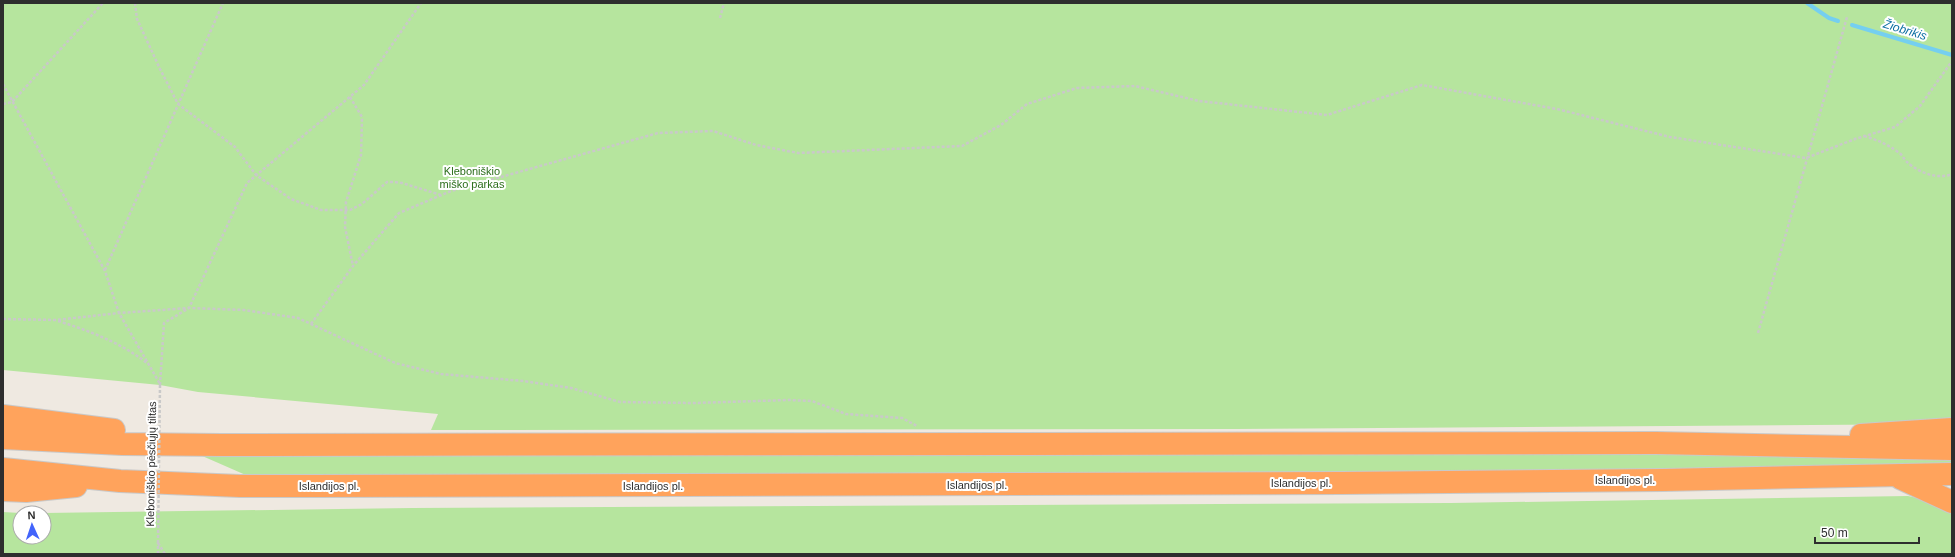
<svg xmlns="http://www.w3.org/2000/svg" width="1955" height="557" font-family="Arial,sans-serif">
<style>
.green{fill:#b6e59e}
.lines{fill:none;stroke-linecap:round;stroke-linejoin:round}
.stream{stroke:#75cff0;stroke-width:4}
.highway-casing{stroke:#c9c9c9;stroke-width:24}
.path{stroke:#c9c9c9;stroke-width:2.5;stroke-dasharray:3 2;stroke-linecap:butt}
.highway{stroke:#ffa35c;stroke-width:22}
.path-bridge{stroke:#c9c9c9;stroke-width:2.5;stroke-dasharray:3 2;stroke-linecap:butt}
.labels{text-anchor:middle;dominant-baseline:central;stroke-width:4;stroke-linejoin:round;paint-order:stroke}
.park-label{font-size:11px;fill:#2c6e1b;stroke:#fff}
.street-label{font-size:11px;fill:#2e2e2e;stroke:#fff}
.water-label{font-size:12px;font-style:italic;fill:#0d6fa3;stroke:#fff}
</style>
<rect width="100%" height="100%" fill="#efe9e1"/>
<path class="green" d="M3,3H1952V424L1235,429L431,430L438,414L198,392L160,385L3,370Z
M1952,449V471L248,476L200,455Z
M1908,496L1935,502L1952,509V554H3V512L20,513V537H44V513L412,508L1451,503Z"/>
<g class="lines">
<path class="stream" d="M1807,3L1829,18L1838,21
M1852,25L1952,55"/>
<defs>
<path id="highway" d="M3,416L114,430
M1861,435L1952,429
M3,438L122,444L222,445L1656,443L1952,449
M3,469L120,481L240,486H312L1342,483L1663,480L1952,474
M1900,478L1952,502
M3,490L26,491L76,486"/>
</defs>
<use href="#highway" class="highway-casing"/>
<path class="path" d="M135,3L137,19L160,69L178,104L235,147L256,175L291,199L321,210H350L362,204L387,182H394L402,183L441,195
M720,18L724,3
M3,84L105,271L119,313L160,384
M350,97L362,117L361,155L346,202L345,227L353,266
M3,104L12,102L103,3
M1864,136C1877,140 1887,144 1898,152C1902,154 1903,158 1906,161C1917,172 1937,180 1952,174
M105,270L223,3
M3,319L56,320L119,313L189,308L244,310L298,318L395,363L441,374L523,381L571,388L620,402L694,403L788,400L812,401L846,414L902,418L917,426
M58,321C90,331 121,343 147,363
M311,324L353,266L399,213L451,191L658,133L713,131L756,145L798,153L962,146L1001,125L1027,104L1077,88L1135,86L1199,101L1327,115L1422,85L1557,109L1670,137L1806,158L1855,139L1895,127L1920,106L1952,61
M1758,333L1847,17
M160,385L164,323L189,308L247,183L364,85L421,3
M158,543L165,554
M158,554V543"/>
<use href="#highway" class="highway"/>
<path class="path-bridge" d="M158,543L160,385"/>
</g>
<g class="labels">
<g class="park-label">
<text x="472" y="171">Kleboniškio<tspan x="472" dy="13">miško parkas</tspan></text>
</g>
<g class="street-label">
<text transform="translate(151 464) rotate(-89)">Kleboniškio pėsčiųjų tiltas</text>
<text x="1625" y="480">Islandijos pl.</text>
<text x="1301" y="483">Islandijos pl.</text>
<text x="977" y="485">Islandijos pl.</text>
<text x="329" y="486">Islandijos pl.</text>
<text x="653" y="486">Islandijos pl.</text>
</g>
<g class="water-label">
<text transform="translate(1905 30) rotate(17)">Žiobrikis</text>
</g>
</g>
<rect width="1955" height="557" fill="none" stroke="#2e2e2e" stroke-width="8"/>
<g transform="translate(32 525) rotate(357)"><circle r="19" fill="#ffffff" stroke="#ababab"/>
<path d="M0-3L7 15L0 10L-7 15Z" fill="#4264fb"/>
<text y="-6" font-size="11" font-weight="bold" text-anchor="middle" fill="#2e2e2e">N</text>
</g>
<path d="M1815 537v6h104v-6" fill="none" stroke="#2e2e2e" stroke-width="2"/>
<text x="1821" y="537" font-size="12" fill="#2e2e2e" stroke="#ffffff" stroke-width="3" paint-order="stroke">50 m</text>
</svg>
